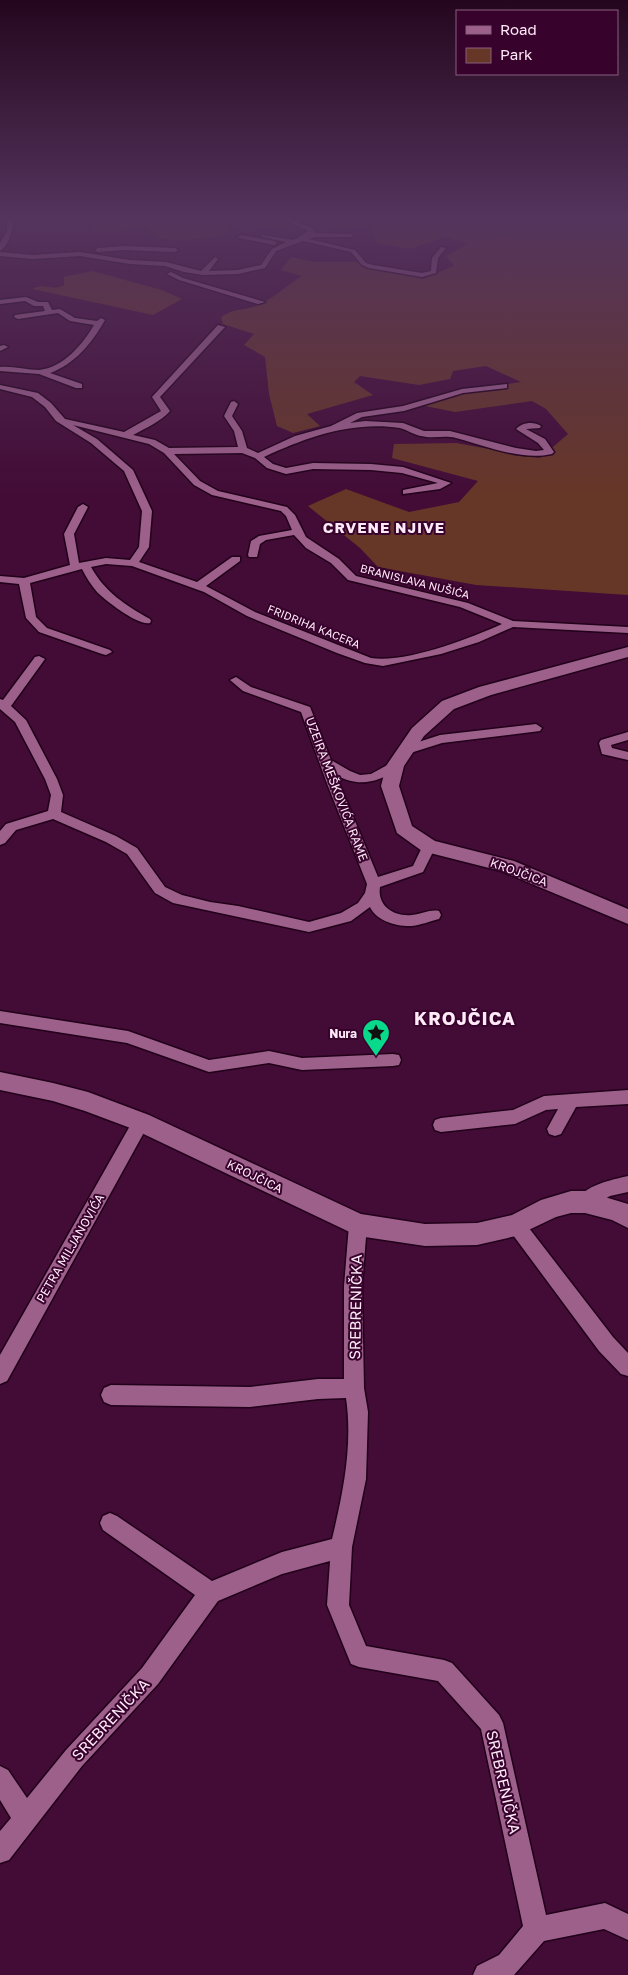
<svg xmlns="http://www.w3.org/2000/svg" width="628" height="1975" font-family="'Golos Text',sans-serif">
<style>
.green{fill:#663627}
.lines{fill:none;stroke-linecap:round;stroke-linejoin:round}
.minor-casing{stroke:#22001a;stroke-width:3}
.secondary-casing{stroke:#22001a;stroke-width:3}
.minor{fill:#9c608b;fill-rule:evenodd}
.secondary{fill:#9c608b;fill-rule:evenodd}
.labels{text-anchor:middle;dominant-baseline:central;stroke-width:4;stroke-linejoin:round;paint-order:stroke}
.far-street-label{font-size:11px;fill:#fee9f7;stroke:#37022c}
.street-label{font-size:12px;fill:#fee9f7;stroke:#37022c}
.poi-label{font-size:12px;font-weight:bold;fill:#fee9f7;stroke:#37022c;text-anchor:end}
.far-district-label{font-size:15px;font-weight:bold;letter-spacing:1px;fill:#fee9f7;stroke:#37022c}
.near-street-label{font-size:15px;fill:#fee9f7;stroke:#37022c}
.district-label{font-size:18px;font-weight:bold;letter-spacing:1px;fill:#fee9f7;stroke:#37022c}
</style>
<rect width="100%" height="100%" fill="#420c36"/>
<path class="green" d="M102,217H273L295,229L293,230L245,224L229,228L226,235L184,241L162,239L142,225L123,231H88Z
M336,217H628V595L476,585L378,567L360,548L308,506L346,489L409,512L459,502L478,481L392,458L394,444L456,443L540,458L568,434L546,409L532,401L455,412L420,405L468,390L521,382L486,366L453,371L450,379L419,385L360,376L354,382L373,395L307,414L320,426L293,433L277,426L269,394L265,357L244,345L254,334L223,324L221,317C235,307 245,311 259,305C275,297 287,285 302,276L281,270L291,257L314,262H356L423,279L454,266L446,256L468,244L445,237L409,249L378,243L369,226L326,228Z
M92,271L162,290L182,299L153,315L32,289C46,282 50,292 64,285V277Z"/>
<g class="lines">
<defs>
<path id="minor" d="M8,217H14C13,229 10,245 0,251V243L7,231Z
M278,217H287L312,228L315,233L353,234V236L351,237H315L309,239L355,250L366,263L373,265L422,273L431,271L432,258L441,247L446,248L438,258L436,273L422,277L369,268L362,265L351,252L303,241L276,251L265,268L238,274L203,275L184,272L165,266L130,264L80,256L32,259L0,256V252L32,255L80,252L130,260L166,262L201,271L215,257L218,259L209,271L238,270L261,265L272,249L286,242L262,237V235L294,240L308,231Z
M241,235L274,241L277,243L274,245L239,238L238,237Z
M123,246L175,248L178,250L175,252L123,250L98,252L95,250L98,248Z
M171,272L183,278L265,302L258,304L179,280L167,274Z
M26,297L38,302H48L52,310L60,309L75,318L97,321L101,318L105,320C92,343 75,364 50,373L82,384V388H76L39,374L0,371V367C13,366 26,370 39,370C63,368 83,344 94,325L70,321L58,313L18,319L14,317L15,315L45,311L43,306H34L25,301L0,304V300Z
M218,325L225,327L160,397L170,411C160,422 146,428 133,435L155,440L169,448L238,447L234,431L224,416L231,402L234,401L238,404L232,416L242,431L247,448L258,453L295,436L331,426L357,413L403,406L462,389L507,384V388L463,393L404,411L362,417L350,423L365,421L403,423L424,431H450L516,448L536,451L544,450L538,443L516,429C522,422 534,421 541,426L540,428L526,429L545,439L554,452L552,454C521,461 486,446 456,438C444,435 433,439 421,436C414,435 408,430 400,428C352,421 307,437 264,457L273,464L286,468L313,463L371,464L403,467L451,483L440,489L403,494V490L438,483L402,473L371,470L313,469L286,474L267,468L255,458L242,453L174,454L200,481L218,491L287,507L295,515L306,537L339,559L356,576L468,603L513,621L628,627V633L513,627L479,642L441,654L383,666L365,663L337,653L247,616L204,592L132,566L106,564L91,567C105,592 125,605 150,619L151,621L150,623C138,626 106,601 97,592C91,585 86,577 82,569L30,583L36,617L47,628L110,650L112,652L106,655L102,654L39,632L26,618L19,584L0,582V576L24,578L70,565L64,534L78,507L83,504L88,507L74,534L79,563L106,558L130,560L139,547L142,511L124,471L91,443L56,421L45,407L32,397L0,389V385L38,393L51,403L65,419L124,432L161,411L152,397ZM73,425L149,444L164,453L194,485L212,495L281,511L286,516L292,530L259,536L251,541L248,555L249,557H257L260,544L266,540L294,535L306,548L331,563L348,580L460,607L502,624C468,639 407,663 371,658L255,612L206,586L240,561V557H232L197,582L139,562L149,547L152,511L133,470L97,439Z
M4,345L8,347L0,351V346Z
M39,656L45,659L11,706L26,720L57,779L63,795L61,812L116,836L137,848L165,887L182,895L210,902L238,906L309,922L341,913L358,903L365,893L367,884L328,786L301,712L243,691L230,680L236,677L251,687L310,707L331,760L350,771L360,775L371,774L391,763H399L401,766L399,769C378,782 359,788 336,775L378,877L413,866L424,843H434L436,846L423,872L380,887C377,906 394,917 412,915C422,914 430,909 439,911L441,915L439,919C431,921 421,925 412,926C398,927 376,921 370,907L351,921L309,932L173,903L155,893L127,854L106,842L53,819L16,830L5,843L0,845V831L6,824L48,811L51,795L45,779L15,722L0,709V699L3,700L35,657Z
M536,724L542,728L540,731L442,743L404,755L398,751L400,748L440,735Z
M628,732V740L611,745L612,748L628,752V760L602,754L599,743L601,740Z
M0,1011L128,1031L209,1060L269,1051L302,1058L393,1054L399,1055L401,1060L399,1065L393,1066L302,1070L269,1063L209,1072L127,1043L0,1023Z
M628,1090V1104L576,1107L561,1134L555,1136L549,1134L547,1129L558,1109L546,1110L515,1124L441,1132L435,1130L433,1125L435,1120L441,1118L513,1110L544,1096Z
M141,1115L147,1117L149,1122L147,1127L7,1381L0,1384V1355L135,1117Z
M628,1176V1192L610,1196L585,1210L579,1207L576,1202C584,1185 611,1180 628,1176Z
M358,1217L364,1219L367,1225L362,1286L364,1388L368,1412L366,1479L352,1547L349,1605L366,1646L444,1660L452,1663L499,1715L503,1723L546,1915L605,1903L628,1914V1940L604,1929L544,1941L514,1975H473L477,1966L499,1955L523,1926L481,1729L438,1681L359,1667L351,1664L327,1605L330,1561L282,1574L218,1601L158,1684L82,1766L9,1860L0,1863V1831L11,1818L0,1800V1766L8,1770L27,1798L66,1750L142,1668L195,1595L103,1530L100,1523L103,1516L110,1513L117,1516L212,1581L282,1552L332,1539C343,1493 353,1445 346,1398L318,1399L250,1407L111,1405L104,1402L101,1395L104,1388L111,1385L250,1387L318,1379H344V1286L349,1225L352,1219Z
M516,1217L522,1219L613,1337L628,1353V1376L621,1374L599,1351L510,1231L507,1225L510,1219Z"/>
<path id="secondary" d="M628,647V657L491,695L454,709L424,736L404,766L399,786L412,826L435,841L514,861L628,909V924L501,871L422,851L397,833L381,786L386,766L412,728L442,701L479,687Z
M0,1072L53,1083L88,1092L149,1115L361,1214L425,1224L477,1223L512,1215L541,1200L571,1191H585L628,1204V1228L612,1220L585,1213H571L556,1217L516,1236L477,1245L425,1246L358,1236L133,1129L85,1111L53,1101L0,1090Z"/>
</defs>
<use href="#minor" class="minor-casing"/>
<use href="#secondary" class="secondary-casing"/>
<use href="#minor" class="minor"/>
<use href="#secondary" class="secondary"/>
</g>
<linearGradient id="sky" x2="0" y2="1"><stop stop-color="#24071e"/><stop offset="0.44" stop-color="#54345d"/><stop offset="1" stop-color="#54345d" stop-opacity="0"/></linearGradient>
<rect width="628" height="494" fill="url(#sky)"/>
<defs>
<symbol id="sight-pin" viewBox="-11 -11 22 30"><path d="M0 17L-7.5 6A9.5 9.5 0 1 1 7.5 6Z" fill="#08d98b" stroke="#37022c"/><path d="M0-6L1.8-2.2L6-1.7L2.9 1.2L3.7 5.4L0 3.3L-3.7 5.4L-2.9 1.2L-6-1.7L-1.8-2.2Z" fill="#111"/></symbol>
</defs>
<g fill-rule="evenodd">
<use href="#sight-pin" x="360" y="1017" width="32" height="43"/>
</g>
<g class="labels">
<g class="far-street-label">
<text transform="translate(415 581) rotate(14)">BRANISLAVA NUŠIĆA</text>
<text transform="translate(314 626) rotate(22)">FRIDRIHA KACERA</text>
</g>
<g class="street-label">
<text transform="translate(337 789) rotate(69)">UZEIRA MEŠKOVIĆA RAME</text>
<text transform="translate(519 872) rotate(20)">KROJČICA</text>
<text transform="translate(255 1176) rotate(26)">KROJČICA</text>
<text transform="translate(70 1248) rotate(-60)">PETRA MILJANOVIĆA</text>
</g>
<g class="poi-label">
<text x="357" y="1033">Nura</text>
</g>
<g class="far-district-label">
<text x="384" y="527">CRVENE NJIVE</text>
</g>
<g class="near-street-label">
<text transform="translate(355 1307) rotate(-89)">SREBRENIČKA</text>
<text transform="translate(110 1719) rotate(-47)">SREBRENIČKA</text>
<text transform="translate(504 1782) rotate(77)">SREBRENIČKA</text>
</g>
<g class="district-label">
<text x="465" y="1018">KROJČICA</text>
</g>
</g>
<rect x="456" y="10" width="162" height="65" fill="#37022c" stroke="#875e7d"/>
<rect x="466" y="26" width="25" height="8" fill="#9c608b" stroke="#875e7d"/>
<text x="500" y="35" font-size="15" fill="#fee9f7">Road</text>
<rect x="466" y="48" width="25" height="15" fill="#663627" stroke="#875e7d"/>
<text x="500" y="60" font-size="15" fill="#fee9f7">Park</text>
</svg>
